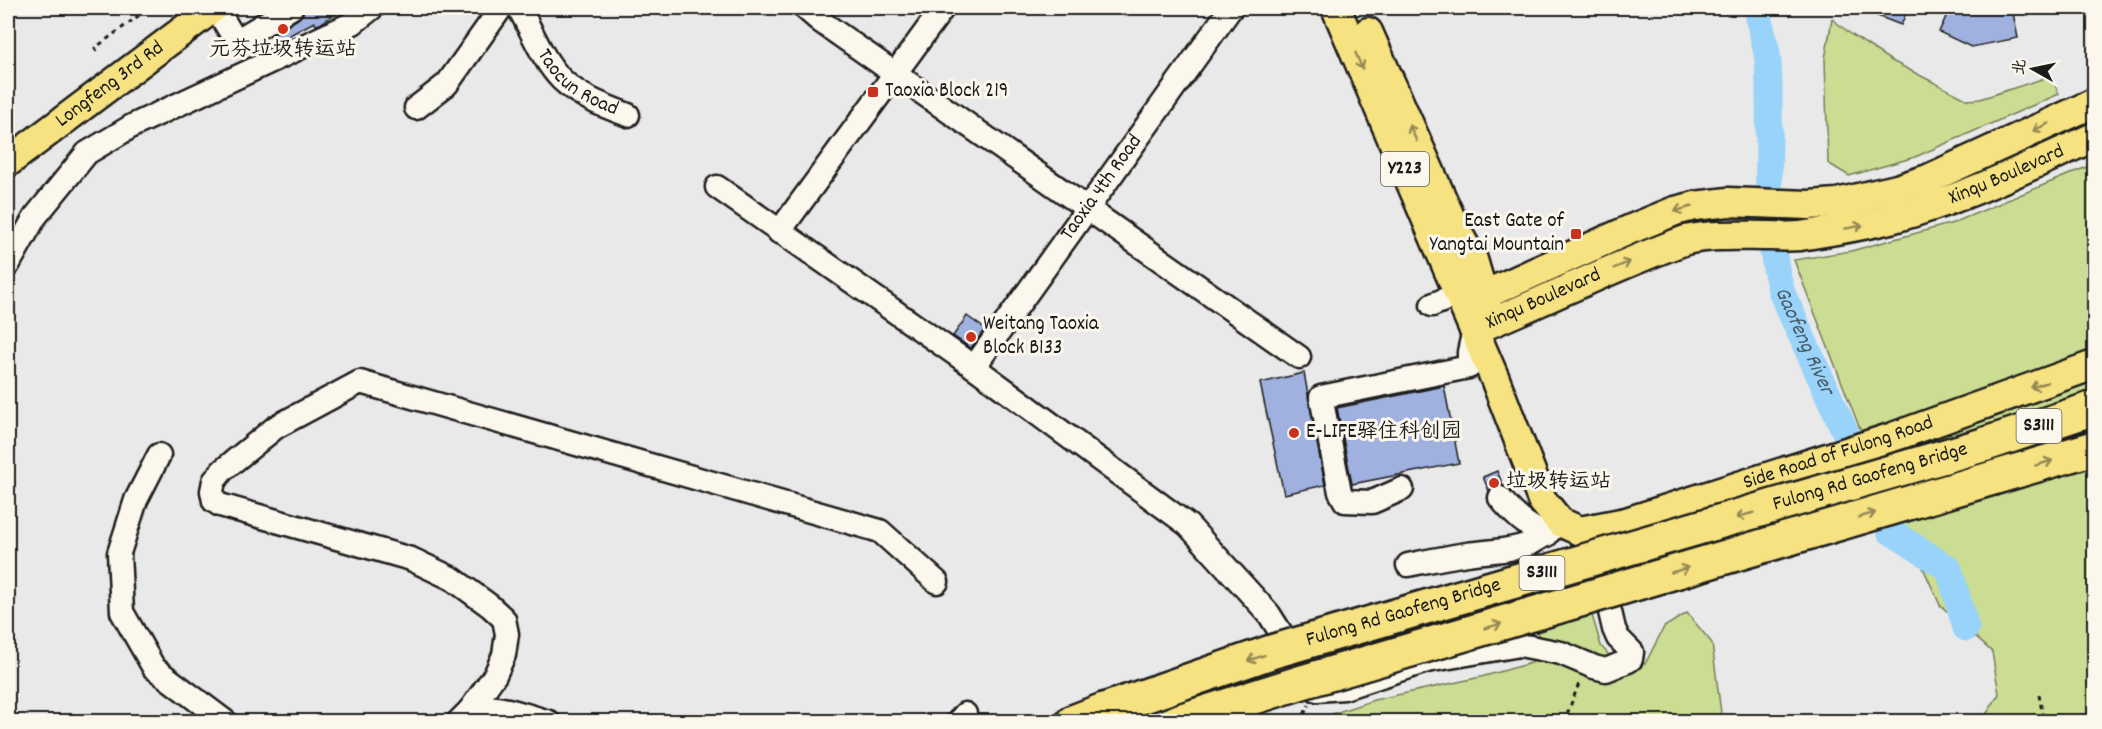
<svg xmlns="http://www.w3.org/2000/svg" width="2102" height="729" font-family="Dekko,'LXGW WenKai TC',sans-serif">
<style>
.green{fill:#cbdd92;stroke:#747c57;stroke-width:1.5}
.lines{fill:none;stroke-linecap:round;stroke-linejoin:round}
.river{stroke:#99d3f9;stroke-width:27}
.building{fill:#a0b1e0;stroke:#1c1c1c;stroke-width:1.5}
.minor-casing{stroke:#1c1c1c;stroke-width:27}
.major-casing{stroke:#1c1c1c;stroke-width:33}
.highway-casing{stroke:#1c1c1c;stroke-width:38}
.path{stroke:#1c1c1c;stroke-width:3;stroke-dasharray:4.5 4.5;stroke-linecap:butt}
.minor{stroke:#fbf7ec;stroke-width:22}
.major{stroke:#f7e281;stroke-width:28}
.highway{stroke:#f7e281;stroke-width:33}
.highway-bridge-casing{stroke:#1c1c1c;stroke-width:38;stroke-linecap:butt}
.highway-bridge{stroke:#f7e281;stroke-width:33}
.oneway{stroke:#948954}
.poi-dot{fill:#c8321e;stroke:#fbf7ec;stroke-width:2}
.labels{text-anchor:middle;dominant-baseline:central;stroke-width:6;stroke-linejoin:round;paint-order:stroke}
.shield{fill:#fbf7ec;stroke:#5f5e5a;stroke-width:1.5}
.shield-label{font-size:20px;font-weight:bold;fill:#1c1c1c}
.poi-label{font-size:21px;fill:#1c1c1c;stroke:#fbf7ec;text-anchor:start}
.street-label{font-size:21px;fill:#1c1c1c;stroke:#fbf7ec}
.water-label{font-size:22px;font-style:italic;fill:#485c69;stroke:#fbf7ec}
</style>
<rect width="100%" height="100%" fill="#e9e9ea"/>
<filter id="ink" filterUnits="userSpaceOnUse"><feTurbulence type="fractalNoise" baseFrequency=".0167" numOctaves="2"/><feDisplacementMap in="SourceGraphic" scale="12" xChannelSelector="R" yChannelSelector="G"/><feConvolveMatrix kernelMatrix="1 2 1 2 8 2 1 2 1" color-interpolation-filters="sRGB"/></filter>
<g filter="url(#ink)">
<path class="green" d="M1832,19L1852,35L1890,60L1968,100L1980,99L2051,76L2059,94L1915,157L1849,176L1828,163L1825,59Z
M2094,164V721H1982L1999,694L1992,652L1940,605L1860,429L1794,260L1851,251L1953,223Z
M1687,613L1712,643L1722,721L1317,722V719L1374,700L1481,677L1542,660L1537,630L1592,615L1601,646L1616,663L1645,664L1664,627Z"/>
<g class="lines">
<path class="river" id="s1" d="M1758,8C1758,26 1767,43 1768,62C1773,139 1760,218 1782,293L1890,531L1949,569L1966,628"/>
</g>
<path class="building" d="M304,8H344L320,24L316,25L314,22L277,42L274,34L298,19L303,14Z
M1857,8H1908L1901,25Z
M1950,8H2012L2018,38L1971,47L1939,32Z
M967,316L985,329L971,348L953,336Z
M1304,373L1325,485L1284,494L1260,383Z
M1444,386L1459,463L1352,484L1337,408Z
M1497,471L1503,485H1497L1489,491L1483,477Z"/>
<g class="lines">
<defs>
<g id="minor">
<path d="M216,8L236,41L291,8"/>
<path id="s2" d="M519,8C532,31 543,61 562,80C580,97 604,106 628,115"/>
<path d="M805,8L820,21L1299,357"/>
<path d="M416,108L447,84L501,8"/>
<path d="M717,187L974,367L1188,525L1269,614L1317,690L1344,688L1427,661L1520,645L1561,653L1594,667L1606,670L1628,661L1631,659L1632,652L1618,638L1614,629L1607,599L1587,546"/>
<path d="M779,232L943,8"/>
<path d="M8,265L35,217L87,153L132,126L353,23L372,8"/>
<path d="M1432,305L1458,294"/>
<path id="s3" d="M974,367L1231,8"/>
<path d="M159,455L136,500L119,553L122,612L154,668L226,722"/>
<path d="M1402,489L1372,502L1345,501L1340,492L1321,397L1469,367V352L1474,330"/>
<path d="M1500,498C1514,515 1527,527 1547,535"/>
<path d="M1408,565C1428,561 1447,557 1467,554C1509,548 1527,554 1560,522"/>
<path d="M470,710C496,702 524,715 549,722"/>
<path d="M458,722L470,710L495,675L504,655L507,634L504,619L490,606L453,579L411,559L220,505L214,501L212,491L214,481L223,470L276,427L360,382L880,531L937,582"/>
<path d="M958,722L965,714"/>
</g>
<g id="major">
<path d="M1336,8L1495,379L1542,500L1560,522L1580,531"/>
<path d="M1368,32L1455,228L1473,260L1488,311"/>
<path id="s4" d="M8,162L213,8"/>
<path d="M1474,330L1484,295L1631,229L1675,211L1695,206L1728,202L1809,205L1837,203L1897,189L1928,179L2094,103"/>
<path id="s5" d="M1474,330C1545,301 1613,266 1686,240C1713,234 1740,236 1768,236C1778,236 1789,237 1800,236C1832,231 1863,226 1894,218C1964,199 2029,166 2094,137"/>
<path id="s6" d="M1580,531L1626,522L1893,437L2094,365"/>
</g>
<path id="highway" d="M1983,445L2094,408
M1993,478L2094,448
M1073,722L1104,710"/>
</defs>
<use href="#minor" class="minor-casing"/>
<use href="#major" class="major-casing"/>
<use href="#highway" class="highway-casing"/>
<path class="path" d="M97,51L95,48L149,8
M2039,695L2044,722
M1300,722L1309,705
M1564,722L1580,681"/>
<use href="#minor" class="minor"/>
<use href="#major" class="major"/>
<use href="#highway" class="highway"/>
<defs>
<g id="highway-bridge">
<path id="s7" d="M1104,710L1271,652L1983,445"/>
<path d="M1176,722L1299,683L1993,478"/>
</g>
</defs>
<use href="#highway-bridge" class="highway-bridge-casing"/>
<use href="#highway-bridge" class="highway-bridge"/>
</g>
<defs><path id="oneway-shaft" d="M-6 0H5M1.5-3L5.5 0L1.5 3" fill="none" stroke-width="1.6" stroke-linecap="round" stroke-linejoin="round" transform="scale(1.5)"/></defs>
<g class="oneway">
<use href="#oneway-shaft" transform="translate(1359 61) rotate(67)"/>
<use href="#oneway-shaft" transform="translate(2041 127) rotate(155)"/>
<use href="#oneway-shaft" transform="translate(1413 133) rotate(-114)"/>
<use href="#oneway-shaft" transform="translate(1683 209) rotate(164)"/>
<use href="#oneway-shaft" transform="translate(1854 227) rotate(-10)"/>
<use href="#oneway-shaft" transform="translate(1622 265) rotate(-22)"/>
<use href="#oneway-shaft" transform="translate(2039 385) rotate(161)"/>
<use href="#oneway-shaft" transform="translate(2044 463) rotate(-16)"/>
<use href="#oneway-shaft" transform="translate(1745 515) rotate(164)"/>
<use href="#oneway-shaft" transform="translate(1867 515) rotate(-16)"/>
<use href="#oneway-shaft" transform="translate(1680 570) rotate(-16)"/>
<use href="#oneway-shaft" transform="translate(1493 626) rotate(-16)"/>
<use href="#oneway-shaft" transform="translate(1256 658) rotate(161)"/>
</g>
</g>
<g class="poi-dot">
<circle cx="283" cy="29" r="6"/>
<rect x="867" y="86" width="12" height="12" rx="3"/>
<rect x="1570" y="228" width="12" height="12" rx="3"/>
<circle cx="971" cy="337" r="6"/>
<circle cx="1294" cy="433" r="6"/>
<circle cx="1494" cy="483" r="6"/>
</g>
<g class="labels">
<g class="shield">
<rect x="1381" y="152" width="48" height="34" rx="4.5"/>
<rect x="2016.5" y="409" width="45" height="34" rx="4.5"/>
<rect x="1519.5" y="556" width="45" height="34" rx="4.5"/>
</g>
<g class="shield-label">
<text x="1405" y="169">Y223</text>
<text x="2039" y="426">S3111</text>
<text x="1542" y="573">S3111</text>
</g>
<g class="poi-label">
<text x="283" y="51" text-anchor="middle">元芬垃圾转运站</text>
<text x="885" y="92">Taoxia Block 219</text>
<text x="1564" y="222" text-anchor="end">East Gate of<tspan x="1564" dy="24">Yangtai Mountain</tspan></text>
<text x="983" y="325">Weitang Taoxia<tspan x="983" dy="24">Block B133</tspan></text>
<text x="1306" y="433">E-LIFE驿住科创园</text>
<text x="1506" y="483">垃圾转运站</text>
</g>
<g class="street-label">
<text stroke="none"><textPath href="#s2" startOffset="98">Taocun Road</textPath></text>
<text stroke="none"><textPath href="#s4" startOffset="128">Longfeng 3rd Rd</textPath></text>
<text stroke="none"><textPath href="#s5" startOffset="561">Xinqu Boulevard</textPath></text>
<text stroke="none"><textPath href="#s3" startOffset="220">Taoxia 4th Road</textPath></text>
<text stroke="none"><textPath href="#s5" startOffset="76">Xinqu Boulevard</textPath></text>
<text stroke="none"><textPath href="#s6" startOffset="270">Side Road of Fulong Road</textPath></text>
<text stroke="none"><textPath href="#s7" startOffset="801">Fulong Rd Gaofeng Bridge</textPath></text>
<text stroke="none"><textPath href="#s7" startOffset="315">Fulong Rd Gaofeng Bridge</textPath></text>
</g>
<g class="water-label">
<text stroke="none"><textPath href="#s1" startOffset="340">Gaofeng River</textPath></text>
</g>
</g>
<rect width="2102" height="729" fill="none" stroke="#fbf7ec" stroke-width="30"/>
<rect x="15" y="15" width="2072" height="699" fill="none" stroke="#1c1c1c" stroke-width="2" filter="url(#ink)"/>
<g transform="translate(2033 69) rotate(279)" stroke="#fbf7ec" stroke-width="4.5" paint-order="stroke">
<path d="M0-4.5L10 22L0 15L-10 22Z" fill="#1c1c1c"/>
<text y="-9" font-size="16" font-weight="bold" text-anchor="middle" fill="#1c1c1c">北</text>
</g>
</svg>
